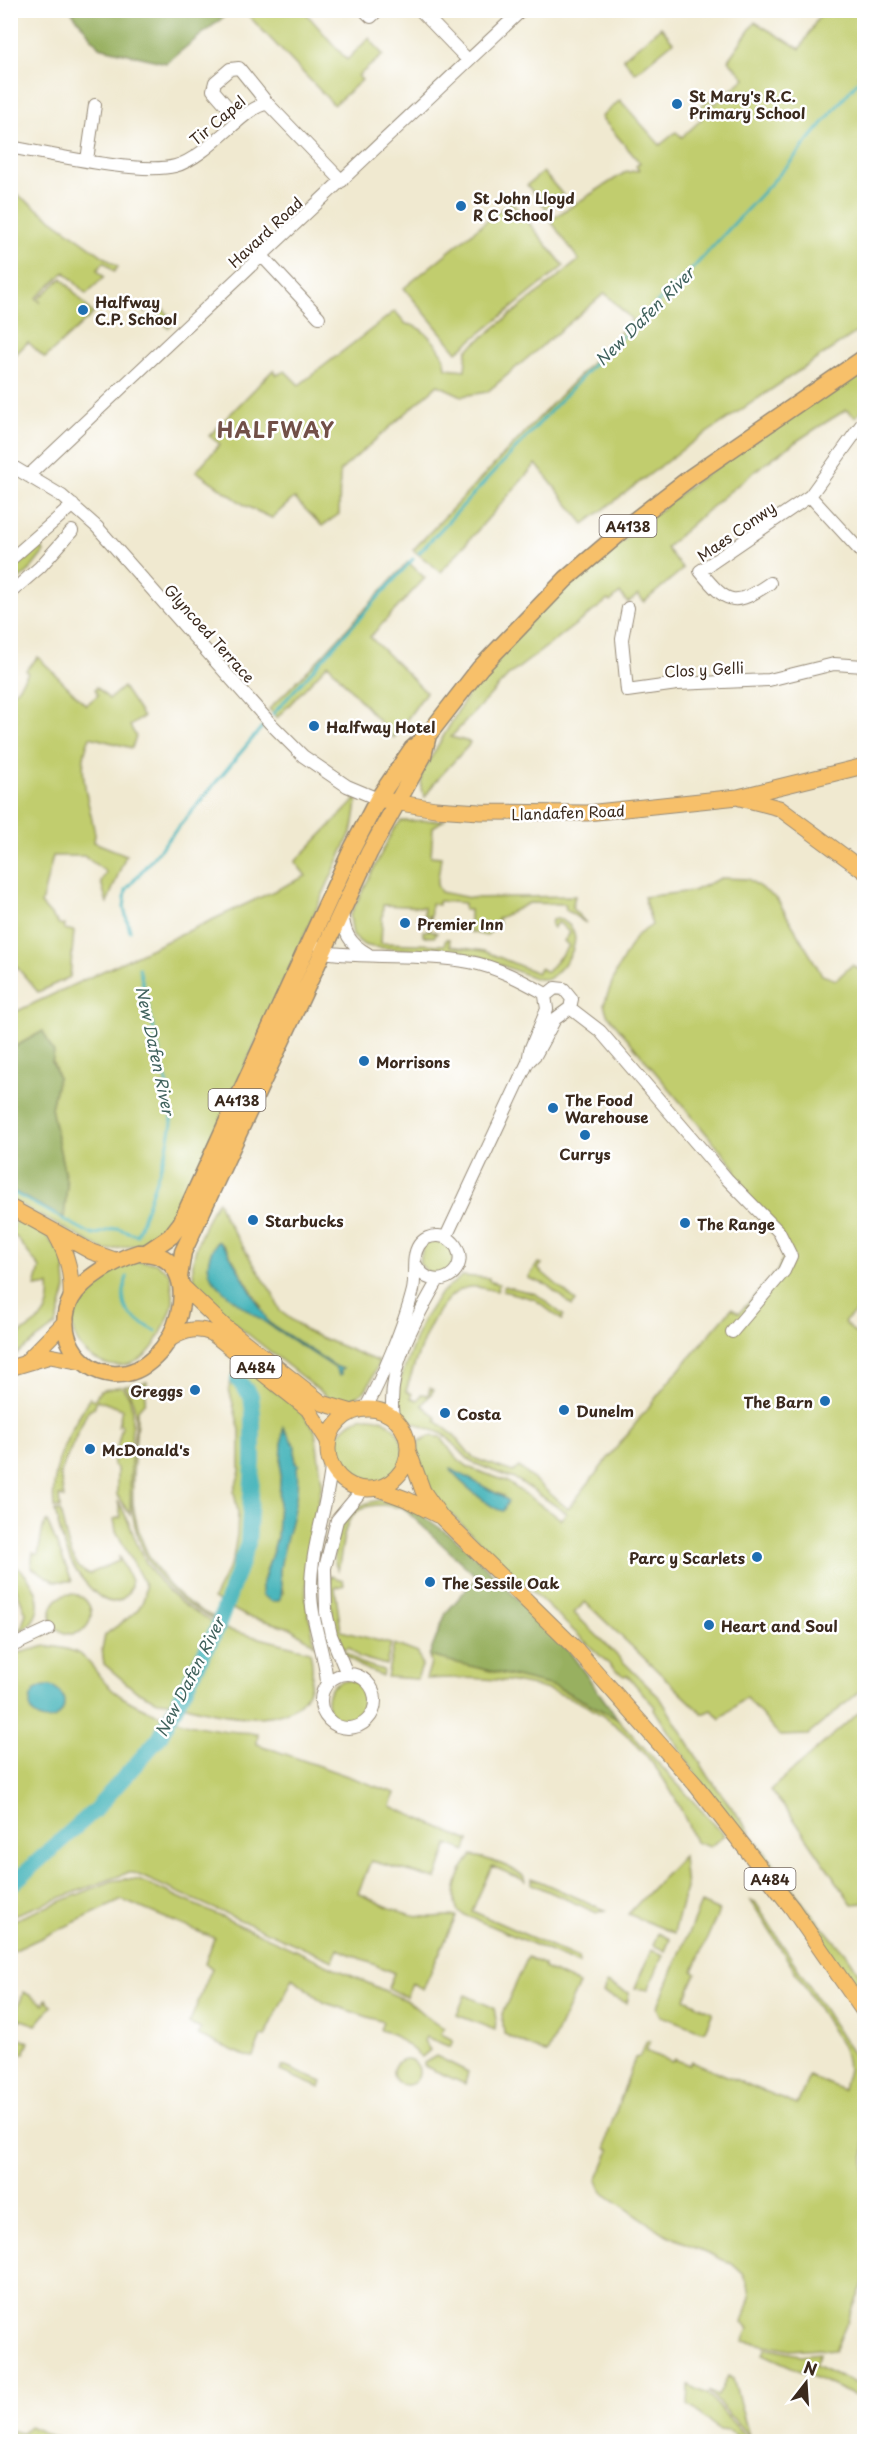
<svg xmlns="http://www.w3.org/2000/svg" width="875" height="2452" font-family="'Playpen Sans',sans-serif">
<style>
.green{fill:#c1cd6e;stroke:#7e7c46;stroke-width:1.5;fill-rule:evenodd}
.forest{fill:#98b061;stroke:#6a6d40;stroke-width:1.5}
.water{fill:#44b4ba;stroke:#406f6c;stroke-width:1.5}
.lines{fill:none;stroke-linecap:round;stroke-linejoin:round}
.stream{stroke:#44b4ba;stroke-width:3}
.river{stroke:#44b4ba;stroke-width:16}
.minor-casing{stroke:#968a77;stroke-width:14}
.major-casing{stroke:#968a77;stroke-width:17}
.highway-casing{stroke:#968a77;stroke-width:19}
.minor{stroke:#fff;stroke-width:12}
.major{stroke:#f7c06b;stroke-width:15}
.highway{stroke:#f7c06b;stroke-width:16}
.poi-dot{fill:#1f6fb2;stroke:#fff;stroke-width:2}
.labels{text-anchor:middle;dominant-baseline:central;stroke-width:5;stroke-linejoin:round;paint-order:stroke}
.shield{fill:#fff;stroke:#766a62;stroke-width:1.5}
.shield-label{font-size:14px;font-weight:bold;fill:#3b2a1e}
.poi-label{font-size:15px;font-weight:bold;fill:#3b2a1e;stroke:#fff;text-anchor:start}
.street-label{font-size:15px;fill:#3b2a1e;stroke:#fff}
.water-label{font-size:16px;font-style:italic;fill:#3f615c;stroke:#fff}
.district-label{font-size:21px;font-weight:bold;letter-spacing:1.5px;fill:#725048;stroke:#fff}
</style>
<rect width="100%" height="100%" fill="#fff"/>
<filter id="ink" filterUnits="userSpaceOnUse"><feTurbulence type="fractalNoise" baseFrequency=".0167" numOctaves="2"/><feDisplacementMap in="SourceGraphic" scale="12" xChannelSelector="R" yChannelSelector="G"/><feConvolveMatrix kernelMatrix="1 2 1 2 8 2 1 2 1" color-interpolation-filters="sRGB"/></filter>
<filter id="wash" filterUnits="userSpaceOnUse"><feTurbulence type="fractalNoise" baseFrequency=".008" numOctaves="4" result="noise"/><feDisplacementMap in="SourceGraphic" scale="24" xChannelSelector="R" yChannelSelector="G"/><feGaussianBlur stdDeviation="1.35" result="paint"/><feColorMatrix in="noise" values="0 0 0 0 0 0 0 0 0 0 0 0 0 0 0 0 0 1.4 0 .05"/><feComposite in="paint" operator="in"/></filter>
<g filter="url(#wash)">
<rect width="100%" height="100%" fill="#f0e9d0"/>
<path class="green" d="M244,11H304L347,60L369,38L383,55L358,76L362,80L334,105Z
M822,11H864V67L858,76L864,82V327L686,447L584,524L536,464L441,572L413,550L632,320L605,293L487,392L462,396L438,385L340,471L339,514L322,526L294,498L272,518L246,506L196,471L220,444L209,436L273,370L277,375L285,371L299,385L395,311L406,324C423,325 446,351 446,368L465,370L467,350L579,260L550,220L624,173L639,170L636,166L640,163L601,117L620,100L660,145L676,132L682,137L702,119L695,111L710,99L715,104L745,78L728,60L755,22L800,49Z
M661,27L673,42L635,73L623,58Z
M543,172L563,195L546,209L527,185Z
M11,190L118,267L114,272L104,262L97,270L104,277L86,294L65,272L36,298L41,303L38,299L62,278L93,314L45,358L28,342L11,359Z
M511,201L564,266L457,352L404,288Z
M148,303L161,306L172,320L171,326L168,328L152,308L146,312L145,309Z
M864,367V407L856,417L846,410C778,450 723,494 666,548L683,569L644,602L638,595L628,603L620,593L610,602L608,600L508,676L451,737L470,742L468,746L435,782L425,797L421,789L422,773L465,699L502,650L551,600L692,484Z
M40,546L44,552L29,571L11,586V568Z
M408,562L425,578L370,637L426,692L394,738L328,664L277,718L269,709L322,656Z
M38,657L86,705L98,695L95,689L97,687L109,699L123,687L143,717L130,726L136,736L132,748L90,737C75,768 89,801 95,834L94,842L126,855L107,903L101,882L106,872L84,856H53L41,904L59,924L65,925L64,929L74,931L70,977L38,992L10,959L11,693L17,689L28,673L26,670Z
M358,797L353,828L174,1223L153,1241L106,1251L11,1200V1190L64,1218L67,1185L51,1108L58,1077L43,1031L11,1049V1014L306,876L295,862Z
M444,820L433,827L431,856L441,857L437,885L441,892L470,898L575,896L572,908L586,923L566,910L565,904L529,903L497,919L499,924L486,936L470,932V910H464V903L439,901V905L431,904L430,930L437,933L434,937L423,936V931H428L429,916H424V907L383,905L381,943L444,945L446,939H449L450,946L484,951L537,973L540,968L547,972L569,946L564,941L570,933L558,922L553,928L551,925L552,920L557,918C591,931 569,964 549,979H537L478,956L373,947L364,945L353,936L350,916L393,830L401,821Z
M721,878L748,879L777,899L822,975L836,980L852,965L864,972V1305L844,1322L864,1342V1688L808,1735L780,1736L746,1697L720,1719L712,1710L703,1714L585,1602L574,1613L661,1699L709,1777L805,1906L850,1959L864,1981V2004L698,1778L654,1709L655,1707L627,1675L624,1676L615,1670L439,1503C427,1487 414,1462 419,1441L430,1436L441,1437L455,1457L470,1468L506,1481L561,1519L566,1513L519,1481L471,1462L445,1435L407,1420L398,1407L397,1389L422,1321L440,1294L462,1276L489,1278V1281L499,1284L497,1291C488,1290 477,1285 469,1287C434,1293 415,1363 406,1391L412,1394L411,1398L418,1400L421,1394L428,1395L430,1388L434,1390L422,1405L437,1418L436,1421L455,1436L473,1458L513,1472L519,1467L568,1509L666,1385L732,1308L739,1313L777,1272L784,1256L780,1240L727,1179L736,1171L734,1167L607,1014L604,1004L616,972L636,936L652,925L644,897L693,891ZM451,1469L476,1485L504,1496L474,1493Z
M218,1201L224,1217L273,1294L280,1311L308,1332L379,1362C367,1391 364,1402 330,1399L205,1300C185,1275 193,1252 205,1225C209,1217 212,1207 218,1201ZM216,1243L222,1244L227,1250L262,1308L208,1266Z
M16,1217L45,1234L64,1258L66,1289L56,1325L11,1358L10,1340C36,1322 52,1320 49,1285L35,1287L40,1268L16,1237L11,1236Z
M438,1239L451,1247L455,1260L447,1273L430,1275L419,1263L424,1244Z
M134,1261L155,1262L170,1274C176,1307 174,1306 160,1335C127,1404 41,1342 84,1294C89,1288 97,1284 103,1280C113,1273 122,1264 134,1261Z
M538,1263L542,1264L538,1269L576,1301L572,1306L547,1285L528,1278Z
M504,1286L536,1294L563,1315L562,1320L534,1299L503,1291Z
M235,1360L302,1412L315,1430L322,1483L307,1562L306,1599L315,1645L291,1628L246,1616L213,1599L233,1559L237,1534L238,1512L234,1492L240,1471V1430L229,1389ZM283,1429C315,1477 284,1519 280,1570C279,1578 282,1586 283,1593L262,1585L277,1538Z
M147,1382L145,1402L137,1411C137,1441 131,1472 133,1502C139,1558 173,1604 226,1622L225,1624C154,1597 125,1539 131,1466C133,1440 143,1406 124,1386Z
M121,1386L129,1396L132,1408L130,1515L117,1495V1468L113,1465L122,1426L119,1422L118,1427L122,1409L97,1400L94,1408L87,1412L60,1473L64,1498L59,1496L60,1508H54C50,1465 69,1432 90,1397L94,1400L100,1391Z
M335 1451a34 34 0 1 1 68 0a34 34 0 1 1-68 0Z
M379,1500L408,1505C400,1510 389,1505 380,1505C339,1505 345,1543 338,1570C332,1560 334,1553 336,1543C341,1518 354,1504 379,1500Z
M118,1501C128,1517 132,1533 140,1551C156,1585 183,1608 216,1623V1629L176,1703L158,1701L136,1691L104,1664L102,1649L105,1635C122,1620 148,1612 145,1585L116,1531L114,1519L121,1517Z
M55,1511H60C65,1529 69,1568 89,1574L119,1561V1556C122,1564 128,1573 131,1581C132,1586 130,1590 127,1594C111,1615 90,1589 80,1576C66,1558 60,1533 55,1511Z
M47,1521L72,1581H54L31,1567L33,1553L38,1555L43,1527Z
M11,1564C31,1573 48,1603 31,1623C26,1628 17,1632 11,1636V1631L21,1629L26,1613L11,1576Z
M330,1576L343,1580L344,1585L335,1588L341,1631L391,1644L386,1665L359,1657L349,1647L344,1649C331,1628 330,1601 330,1576Z
M51 1614a20 20 0 1 1 40 0a20 20 0 1 1-40 0Z
M221,1628L310,1651C328,1738 229,1719 180,1704Z
M394,1644L418,1653L422,1666L417,1679L387,1677Z
M46,1646C99,1649 86,1674 122,1697C161,1721 212,1732 258,1733L257,1744L395,1793L391,1806L469,1841L466,1851L448,1844L436,1879L371,1861L358,1893C378,1903 405,1916 427,1917C438,1918 445,1914 456,1917L423,1989L412,1983L406,1997L388,1988L394,1973L338,1949L333,1961L134,1873H127L11,1916V1655Z
M347,1652L360,1663L383,1670L382,1676L359,1666L344,1653Z
M429,1656L557,1687L618,1719L724,1835L710,1847L695,1842C646,1714 559,1670 426,1679L431,1663Z
M327 1701a21 21 0 1 1 42 0a21 21 0 1 1-42 0Z
M864,1708V1903L852,1904L793,1818L770,1790Z
M472,1856C484,1857 524,1870 526,1881L492,1866L472,1911L578,1958L579,1964L458,1912C450,1896 459,1869 472,1856Z
M683,1856L686,1888L674,1933L628,1914Z
M532,1878L605,1910L597,1913L532,1884Z
M125,1879L138,1880L156,1887L403,1999C419,2007 427,2021 444,2028L441,2034L453,2040L450,2047L426,2037L424,2041L430,2050L422,2057L393,2034L380,2030L383,2022L323,2002L293,1978L265,2037L261,2036L253,2057L245,2056L198,2035L201,2029L189,2024L212,1968L205,1964L214,1938L122,1900L11,1952V1921L112,1881Z
M751,1901L756,1903L864,2072V2282L835,2351L820,2348L791,2350L743,2341L749,2329L742,2323L750,2297L748,2284L743,2274L732,2264L663,2233L602,2192L597,2180L610,2150L606,2148L608,2134L635,2058L639,2057L647,2041H650L646,2051L672,2062L674,2059L689,2065L691,2061L797,2105L809,2076L843,2090L848,2069L843,2048Z
M701,1903L719,1911L693,1971L696,1973L685,1999L713,2012L705,2030L701,2031L661,2016L657,2008Z
M658,1933L670,1939L665,1951L653,1945Z
M651,1950L663,1955L648,1990L635,1988Z
M528,1957L544,1965V1968L579,1984L547,2054L504,2034L502,2014Z
M607,1983L629,1993L627,2003L603,1993Z
M24,1992L44,2004L46,1999L52,2006L36,2025L19,2019L14,2036L29,2042L24,2054H11V2023Z
M465,1995L494,2008L496,2020L495,2030L457,2015Z
M436,2056L468,2072L465,2084L424,2066V2063Z
M393 2072a13 13 0 1 1 26 0a13 13 0 1 1-26 0Z
M283,2066L322,2082L320,2088L280,2071Z
M766,2348L799,2355L820,2353L815,2365L864,2387V2400L763,2354Z
M728,2376L733,2379L749,2436L708,2391L718,2396Z
M689,2385L707,2394L747,2438L746,2441L729,2431L720,2430L688,2405Z
M29,2426L65,2441H11V2430L21,2433Z"/>
<path class="forest" d="M71,11H231L166,63L99,47Z
M43,1031L54,1053L52,1062L58,1077L51,1108L67,1185L64,1218L11,1190V1049Z
M408,1505L465,1546L569,1651L618,1719L557,1687L429,1656L446,1613L477,1577L403,1508Z"/>
<path class="water" d="M218,1241L227,1250L269,1323L335,1366L343,1369L340,1371L342,1374L339,1375L335,1368C308,1349 224,1301 211,1276C205,1265 210,1250 218,1241Z
M283,1427L295,1446V1463L299,1465L297,1467C301,1502 285,1535 280,1569C278,1581 285,1589 279,1601H271L262,1595V1585L277,1538Z
M451,1469C460,1474 505,1497 508,1501L503,1511C492,1510 451,1475 451,1469Z
M30 1703a17 17 0 1 1 34 0a17 17 0 1 1-34 0Z"/>
<g class="lines">
<path class="stream" d="M419,553L597,361L693,268L788,165L864,74
M273,714L413,559
M130,931L124,908L126,890L262,727
M10,1191L93,1235L117,1228L137,1235L167,1148L172,1123L166,1080L139,968
M127,1277C117,1310 129,1317 156,1331
M206,1651L211,1653
M197,1655L202,1657"/>
<path class="river" d="M10,1886L95,1810L159,1738L217,1629L248,1543L253,1463V1414L251,1396L238,1380"/>
</g>
</g>
<g filter="url(#ink)">
<g class="lines">
<defs>
<path id="minor" d="M364,10L371,17L378,10
M420,10L468,60
M239,120L213,90L215,82L230,69L239,68L268,104
M10,147C49,154 140,175 175,166C209,157 247,103 268,104L342,181
M87,160L95,105
M262,256L319,317
M10,465L62,496L97,527L270,723L303,756L347,786L378,799
M28,476L522,10
M810,496L864,555
M10,560L73,505
M770,583C734,608 727,604 700,571L810,496L864,421
M10,593L40,567L72,531
M628,608L622,639L627,691L677,684L769,680L834,664L864,666
M342,911C344,932 348,943 368,954
M320,947L323,952C371,959 422,953 470,962C497,967 523,981 546,994
M570,1008L600,1031L727,1179L779,1232L791,1256L784,1271L732,1332
M446,1237L528,1062L530,1050L547,1009L545,996L555,988L564,989L572,999L570,1008L555,1019L536,1054L528,1062
M365,1409C382,1379 405,1323 413,1290C416,1276 411,1257 419,1245C428,1232 449,1233 457,1248C470,1274 431,1295 416,1265
M393,1417C386,1370 415,1320 438,1280
M10,1647L49,1629
M321 1701a27 27 0 1 1 54 0a27 27 0 1 1-54 0Z
M347,1674L331,1635L326,1612L325,1568L337,1520L363,1489
M327,1683C325,1652 311,1623 311,1592C310,1549 327,1509 331,1467"/>
<path id="major" d="M740,798L779,808L864,871
M378,799L435,809L480,812L587,813L738,797L864,766
M10,1207L92,1252L118,1261
M55,1233C68,1256 72,1273 71,1300
M182,1286L224,1326L322,1403L352,1412
M167,1341C182,1331 194,1326 212,1333L308,1409L328,1441
M27,1361L66,1321
M10,1368L50,1356L82,1362
M328 1449a40 40 0 1 1 80 0a40 40 0 1 1-80 0Z
M408,1450L423,1491L441,1517L575,1648L695,1784L792,1908L864,2012
M376,1488L406,1499L437,1515"/>
<path id="highway" d="M138,1253C216,1249 178,1380 112,1374C77,1371 54,1331 71,1299C83,1278 115,1260 138,1253Z
M146,1253L171,1236L181,1223L352,849L378,799L412,749L428,735L480,668L566,579L634,521L691,477L864,358
M179,1277L183,1252L369,853L423,756L428,735"/>
</defs>
<use href="#minor" class="minor-casing"/>
<use href="#major" class="major-casing"/>
<use href="#highway" class="highway-casing"/>
<use href="#minor" class="minor"/>
<use href="#major" class="major"/>
<use href="#highway" class="highway"/>
</g>
</g>
<g class="poi-dot">
<circle cx="677" cy="104" r="6"/>
<circle cx="461" cy="206" r="6"/>
<circle cx="83" cy="310" r="6"/>
<circle cx="314" cy="726" r="6"/>
<circle cx="405" cy="923" r="6"/>
<circle cx="364" cy="1061" r="6"/>
<circle cx="553" cy="1108" r="6"/>
<circle cx="585" cy="1135" r="6"/>
<circle cx="253" cy="1220" r="6"/>
<circle cx="685" cy="1223" r="6"/>
<circle cx="195" cy="1390" r="6"/>
<circle cx="825" cy="1401" r="6"/>
<circle cx="564" cy="1410" r="6"/>
<circle cx="445" cy="1413" r="6"/>
<circle cx="90" cy="1449" r="6"/>
<circle cx="757" cy="1557" r="6"/>
<circle cx="430" cy="1582" r="6"/>
<circle cx="709" cy="1625" r="6"/>
</g>
<g class="labels">
<g class="shield">
<rect x="599.5" y="515" width="57" height="22" rx="4.5"/>
<rect x="208.5" y="1089" width="57" height="22" rx="4.5"/>
<rect x="230.5" y="1356" width="51" height="22" rx="4.5"/>
<rect x="744.5" y="1868" width="51" height="22" rx="4.5"/>
</g>
<g class="shield-label">
<text x="628" y="526">A4138</text>
<text x="237" y="1100">A4138</text>
<text x="256" y="1367">A484</text>
<text x="770" y="1879">A484</text>
</g>
<g class="poi-label">
<text x="689" y="95">St Mary's R.C.<tspan x="689" dy="17">Primary School</tspan></text>
<text x="473" y="197">St John Lloyd<tspan x="473" dy="17">R C School</tspan></text>
<text x="95" y="301">Halfway<tspan x="95" dy="17">C.P. School</tspan></text>
<text x="326" y="726">Halfway Hotel</text>
<text x="417" y="923">Premier Inn</text>
<text x="376" y="1061">Morrisons</text>
<text x="565" y="1099">The Food<tspan x="565" dy="17">Warehouse</tspan></text>
<text x="585" y="1153" text-anchor="middle">Currys</text>
<text x="265" y="1220">Starbucks</text>
<text x="697" y="1223">The Range</text>
<text x="183" y="1390" text-anchor="end">Greggs</text>
<text x="813" y="1401" text-anchor="end">The Barn</text>
<text x="576" y="1410">Dunelm</text>
<text x="457" y="1413">Costa</text>
<text x="102" y="1449">McDonald's</text>
<text x="745" y="1557" text-anchor="end">Parc y Scarlets</text>
<text x="442" y="1582">The Sessile Oak</text>
<text x="721" y="1625">Heart and Soul</text>
</g>
<g class="street-label">
<text transform="translate(217 120) rotate(-40)">Tir Capel</text>
<text transform="translate(265 232) rotate(-43)">Havard Road</text>
<text transform="translate(736 531) rotate(-35)">Maes Conwy</text>
<text transform="translate(210 633) rotate(48)">Glyncoed Terrace</text>
<text transform="translate(704 669) rotate(-3)">Clos y Gelli</text>
<text transform="translate(568 812) rotate(-2)">Llandafen Road</text>
</g>
<g class="water-label">
<text transform="translate(644 316) rotate(-45)">New Dafen River</text>
<text transform="translate(156 1050) rotate(78)">New Dafen River</text>
<text transform="translate(189 1677) rotate(-63)">New Dafen River</text>
</g>
<g class="district-label">
<text x="276" y="429">HALFWAY</text>
</g>
</g>
<rect width="875" height="2452" fill="none" stroke="#fff" stroke-width="36"/>
<g transform="translate(806 2383) rotate(17)" stroke="#ffffff" stroke-width="4.5" paint-order="stroke">
<path d="M0-4.5L10 22L0 15L-10 22Z" fill="#3b2a1e"/>
<text y="-9" font-size="16" font-weight="bold" text-anchor="middle" fill="#3b2a1e">N</text>
</g>
</svg>
